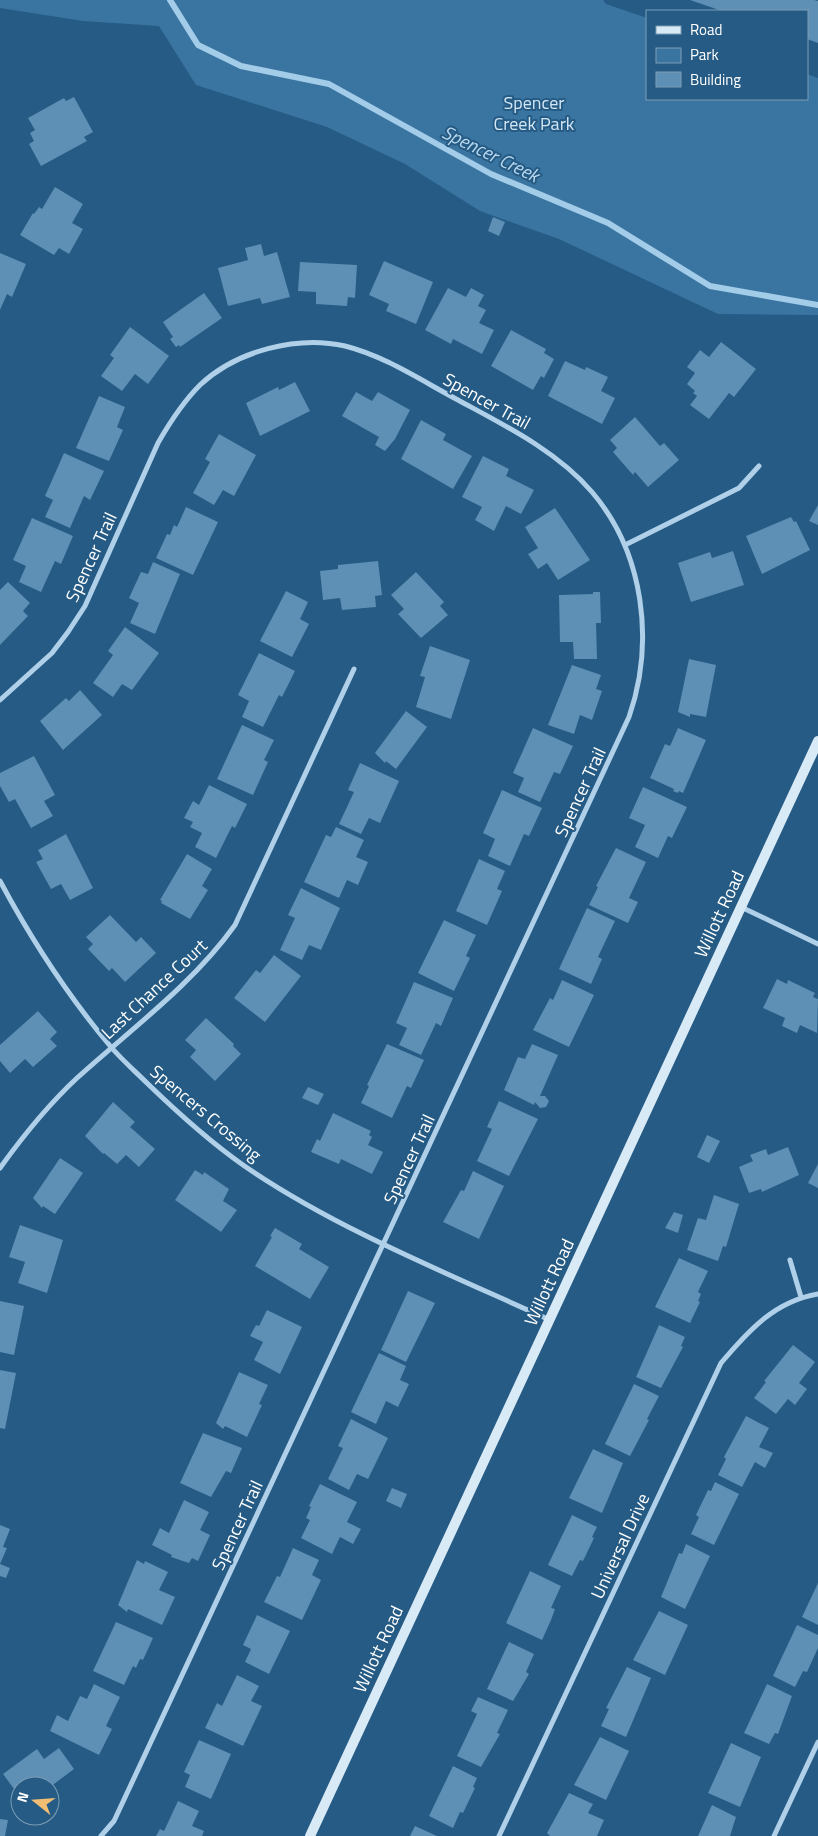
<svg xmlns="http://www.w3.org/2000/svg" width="818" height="1836" font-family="'Titillium Web',sans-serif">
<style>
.green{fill:#3a75a1}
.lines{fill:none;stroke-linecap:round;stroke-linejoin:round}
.stream{stroke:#a3cce8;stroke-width:6}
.building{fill:#5e8fb4}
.street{stroke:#afd0e8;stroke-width:5}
.secondary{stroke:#d9eaf7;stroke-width:10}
.labels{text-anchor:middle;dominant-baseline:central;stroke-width:4;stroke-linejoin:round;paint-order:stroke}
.park-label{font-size:18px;fill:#d3e7f6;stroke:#255b84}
.street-label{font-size:18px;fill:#fff;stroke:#255b84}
.water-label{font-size:19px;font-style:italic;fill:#bad9ef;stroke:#255b84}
</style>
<rect width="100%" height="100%" fill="#255b84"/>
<path class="green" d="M0,0H603L606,4L647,18V99H807V74L818,78V315L718,314L559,239L480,211L405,164L327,127L196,85L159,26L83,21L0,8Z"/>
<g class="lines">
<path class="stream" d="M170,0L198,45L241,66L329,84L491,174L608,223L710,286L818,305"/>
</g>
<path class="building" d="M690,0H814L818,1V43L807,39V11H722Z
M74,97L93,132L84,137L87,141L41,166L29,144L34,141L30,133L35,130L28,118L64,98L66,101Z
M55,187L83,204L72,223L83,229L69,254L59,248L54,255L20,235L33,213L34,214L39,207L42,209Z
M493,217L505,222L499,236L488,231Z
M261,244L264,256L277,252L290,297L262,304L260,298L228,306L218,268L248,260L245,248Z
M0,253L26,264L12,297L7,294L0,310Z
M384,261L433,282L416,324L386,311L389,304L369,295Z
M300,262L357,265L355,298L348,297L347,306L316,304V292L298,291Z
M448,288L466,297L471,288L484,295L478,306L486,310L479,323L494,330L482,354L453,339L451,344L425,330Z
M204,293L222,318L180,347L179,345L176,347L170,339L173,337L163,322Z
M130,327L169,356L148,384L135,374L122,391L101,376L114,358L110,355Z
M511,330L546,349L544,353L554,359L544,378L541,376L533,390L491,366Z
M721,342L756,369L734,397L729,393L709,419L690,405L697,396L693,393L695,391L687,384L695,373L687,367L700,350L709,357Z
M565,361L585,370L586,367L608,377L601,391L615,398L602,424L548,396Z
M295,382L310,411L260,436L246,403L278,387L279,390Z
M356,392L372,401L378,392L410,410L395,439L385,451L375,445L379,437L342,416Z
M99,396L125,407L117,427L123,430L109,461L76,448Z
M635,417L660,446L664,443L679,460L648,487L635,472L633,475L613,452L617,448L610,440Z
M421,420L446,434L443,440L472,456L453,489L401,459Z
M219,434L256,455L234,496L223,490L214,505L193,493L210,462L205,459Z
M64,453L104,471L90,500L84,496L70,528L45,517L53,500L45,496Z
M483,456L509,469L506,476L534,490L521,514L506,506L494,531L475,520L482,507L462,497Z
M818,505V525L809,521Z
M186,507L218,522L193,575L156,558L167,534L170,535L174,525L177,527Z
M555,508L590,560L558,580L547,563L538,569L528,554L538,548L525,527Z
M791,517L794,522L796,521L810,550L762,574L746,536Z
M32,518L73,536L61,564L55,561L41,592L19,582L26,566L13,560Z
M733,551L744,585L691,602L678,563L710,552L712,558Z
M378,561L382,595L375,596L376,607L342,610L340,598L323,600L320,571L338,569V565Z
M153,562L180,574L155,634L130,623L139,603L129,598L141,572L148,574Z
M416,572L444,602L440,606L448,615L421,638L398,614L404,609L391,595Z
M8,582L30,603L23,611L28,616L0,645V590Z
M286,591L308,602L300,619L309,624L292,657L260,641Z
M593,592H600L601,623H596L597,659H574L573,642H560L559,595L593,594Z
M125,627L159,653L132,690L122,684L113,697L93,683L113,655L108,651Z
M430,646L470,660L451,719L416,707L425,677L420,676Z
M259,653L295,671L282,697L279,695L263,727L242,717L249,701L238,695Z
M689,659L716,665L706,717L690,714V717L678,712Z
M572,665L601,675L596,689L602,691L592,720L580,715L574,734L548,725Z
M80,690L102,715L63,750L40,721L66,698L69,701Z
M406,711L427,727L396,769L386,761L385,763L375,753Z
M242,725L274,740L264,760L268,762L253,795L217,779Z
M533,728L573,746L560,774L554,772L540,802L518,792L524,778L513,773Z
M678,728L706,740L683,793L679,791L678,793L673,791L674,789L650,778L665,744L670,746Z
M34,756L55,795L44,801L53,816L31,828L15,799L9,802L0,786V773Z
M360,763L399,781L380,823L369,818L361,834L339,824L354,792L348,790Z
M209,785L247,804L235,828L232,826L216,858L195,847L202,833L190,827L193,822L184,818L193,801L199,805Z
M643,787L687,807L672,838L668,836L658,858L635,847L645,825L629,818Z
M502,790L542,808L529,836L524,834L510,866L488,856L495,839L483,833Z
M336,827L364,840L356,857L368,862L358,885L347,880L339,898L304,882L326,835L331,837Z
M66,834L93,888L70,900L61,884L51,889L36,862L43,859L38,850Z
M616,848L646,862L629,898L638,902L628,923L589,905L598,887L596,886Z
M187,854L212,869L202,886L208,890L190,919L161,903L162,901L160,900Z
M479,859L505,871L497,889L502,891L487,925L456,911Z
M301,888L340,908L321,950L309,945L302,960L280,950L295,918L288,915Z
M587,908L615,921L598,957L602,959L591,984L559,969Z
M110,915L136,942L141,937L156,953L125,982L112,968L109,971L88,949L93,944L86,937Z
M444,920L476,935L466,956L470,958L454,991L418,973Z
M274,955L301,976L265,1022L234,998L256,970L260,973Z
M777,979L787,984L788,980L815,993L813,997L818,999L817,1033L800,1025L797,1033L782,1026L785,1018L763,1008Z
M562,980L594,995L569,1047L533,1030L550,998L553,1000Z
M414,982L453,998L441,1026L436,1023L421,1055L399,1045L407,1028L396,1023Z
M38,1011L57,1032L50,1039L57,1046L33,1067L25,1059L10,1073L0,1061V1045Z
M206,1018L234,1044L233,1046L241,1054L215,1081L190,1057L196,1050L185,1040Z
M387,1044L424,1060L411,1088L407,1086L392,1118L361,1103L369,1086L367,1085Z
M532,1044L558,1055L540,1096H545L549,1101L546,1107L540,1108L535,1102L534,1105L504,1090L518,1057L525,1059Z
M308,1087L324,1094L318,1105L302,1098Z
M499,1101L538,1119L509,1176L477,1161L492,1129L487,1127Z
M113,1102L135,1122L130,1127L155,1149L139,1167L126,1155L117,1164L104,1153L103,1154L85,1136Z
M333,1113L371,1131L369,1135L372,1137L368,1145L383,1152L372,1174L341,1159L339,1164L311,1152L317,1139L320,1141Z
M707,1135L720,1141L709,1163L697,1157Z
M788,1147L799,1175L762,1192L761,1189L749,1193L739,1167L753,1161L750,1155L766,1149L768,1155Z
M60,1158L83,1173L55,1214L43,1206L42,1208L33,1198Z
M818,1164V1188L808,1183Z
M195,1170L203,1175L204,1172L229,1189L223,1201L237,1210L221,1232L175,1200Z
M473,1171L504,1186L479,1239L443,1222L461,1190L464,1191Z
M714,1195L739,1204L726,1247L723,1246L718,1261L687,1250L698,1218L706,1220Z
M674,1212L683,1215L678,1233L665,1228Z
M20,1225L63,1240L47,1293L18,1283L25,1262L9,1257Z
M275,1228L302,1244L299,1249L329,1267L310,1299L255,1266L272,1237L270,1236Z
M679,1258L708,1271L698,1292L701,1294L698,1301L700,1302L690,1323L655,1307Z
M408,1291L435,1303L406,1362L381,1350Z
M0,1301L24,1306L14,1355L0,1352Z
M267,1310L302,1327L280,1374L254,1360L263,1342L250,1336L256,1325L259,1326Z
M659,1325L685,1337L681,1346L683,1347L661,1388L636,1377Z
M793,1345L815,1362L799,1383L807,1389L795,1405L788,1399L776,1414L754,1398L766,1382L764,1381Z
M379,1353L406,1366L400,1380L409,1384L398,1407L386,1401L376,1424L351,1412Z
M0,1370L16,1373L5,1429L0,1428Z
M239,1372L268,1385L259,1404L262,1405L247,1437L225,1426L223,1429L216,1423Z
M634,1384L659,1396L647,1419L649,1420L630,1456L605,1444Z
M746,1416L769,1428L759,1447L773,1453L765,1468L755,1462L742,1487L718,1475L726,1459L724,1457Z
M351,1419L388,1438L368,1479L357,1474L349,1490L328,1479L343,1448L338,1446Z
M203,1433L242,1448L231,1473L226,1471L211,1497L180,1483Z
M593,1449L623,1463L602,1513L569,1498Z
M715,1482L739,1494L714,1545L691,1534L699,1517L696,1515L708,1490L711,1491Z
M320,1484L357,1502L347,1522L361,1529L353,1544L340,1537L332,1554L301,1538L310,1520L306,1518L311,1507L309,1506Z
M392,1488L407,1494L401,1508L386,1501Z
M184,1500L209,1512L200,1530L210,1535L198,1561L192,1558L189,1563L171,1557L172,1555L152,1545L160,1528L169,1533Z
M572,1515L597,1527L592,1537L594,1538L583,1561L580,1560L572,1576L548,1565Z
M0,1525L10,1529L3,1547L7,1548L0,1564L10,1568L6,1578L0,1576Z
M686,1544L710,1556L685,1609L661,1597L679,1553L682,1554Z
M293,1548L319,1560L312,1575L321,1580L302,1620L264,1602L277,1576L280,1577Z
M137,1560L144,1564L145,1561L168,1572L159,1590L175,1597L162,1625L128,1609L127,1612L118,1605Z
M530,1571L561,1586L551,1608L555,1609L551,1620L542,1640L506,1623Z
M818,1583V1625L802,1617Z
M659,1611L688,1625L665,1675L633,1660Z
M257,1615L290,1631L269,1674L245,1662L251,1649L243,1645Z
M116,1622L153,1638L143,1660L140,1659L136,1668L133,1666L124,1685L93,1671Z
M797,1625L818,1635V1648L807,1672L803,1671L795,1687L773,1676Z
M509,1642L534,1654L526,1672L529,1674L513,1701L487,1689Z
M627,1667L651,1678L626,1737L601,1726L609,1709L606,1708Z
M237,1675L259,1686L251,1701L262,1706L243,1746L205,1728L217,1703L222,1706Z
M94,1684L120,1697L106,1726L112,1729L99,1755L50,1731L57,1715L68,1721L80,1696L87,1699Z
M767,1684L792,1696L778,1734L775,1733L769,1744L744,1733Z
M478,1697L508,1710L497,1733L500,1734L481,1767L457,1756L477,1714L471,1711Z
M600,1737L629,1751L606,1800L574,1785Z
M199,1740L231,1754L211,1799L185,1787L190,1775L184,1772Z
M731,1743L761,1757L740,1807L708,1793Z
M59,1748L74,1769L50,1787L20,1786V1797L3,1774L37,1749L44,1759Z
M453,1766L477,1778L473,1787L475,1788L463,1813L460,1812L453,1828L429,1816Z
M569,1793L593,1804L588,1813L604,1820L597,1836H550L547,1833Z
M178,1801L199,1811L192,1826L204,1831L202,1836H156L160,1829L164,1831Z
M712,1805L736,1817L730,1836H698Z
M0,1819L8,1820L5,1836H0Z
M415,1826L437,1836H410Z"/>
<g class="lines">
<path class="street" d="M625,545L739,488L759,466
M0,700L52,653L68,632L85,606L158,443C170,422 183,402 200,385C236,351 297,335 345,346C385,356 422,381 458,400C504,425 557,451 592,492C644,553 655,642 629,717L114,1821L101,1836
M0,881C31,939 68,996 111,1047C122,1060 136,1072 148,1084C178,1113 209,1141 243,1165C334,1228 449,1274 550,1320
M741,907L818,944
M0,1168C23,1136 48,1105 77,1078C131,1029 192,985 235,925L354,669
M790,1260L801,1297
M499,1836L721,1363C748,1331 775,1301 818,1294
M774,1836L818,1742"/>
<path class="secondary" d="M310,1836L818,741"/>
</g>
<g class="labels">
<g class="park-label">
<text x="534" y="102">Spencer<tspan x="534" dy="21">Creek Park</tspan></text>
</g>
<g class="street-label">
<text transform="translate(487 401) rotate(29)">Spencer Trail</text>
<text transform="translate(91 557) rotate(-65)">Spencer Trail</text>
<text transform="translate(580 792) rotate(-65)">Spencer Trail</text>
<text transform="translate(719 914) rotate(-65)">Willott Road</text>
<text transform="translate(154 989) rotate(-43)">Last Chance Court</text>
<text transform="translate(206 1113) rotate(40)">Spencers Crossing</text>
<text transform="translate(409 1159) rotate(-65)">Spencer Trail</text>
<text transform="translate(549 1282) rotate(-65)">Willott Road</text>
<text transform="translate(237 1525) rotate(-65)">Spencer Trail</text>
<text transform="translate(620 1546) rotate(-65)">Universal Drive</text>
<text transform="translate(378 1649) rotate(-65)">Willott Road</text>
</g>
<g class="water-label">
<text transform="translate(491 153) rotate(26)">Spencer Creek</text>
</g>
</g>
<rect x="646" y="10" width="162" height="90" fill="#255b84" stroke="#7c9db5"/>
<rect x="656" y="26" width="25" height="8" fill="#d9eaf7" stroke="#7c9db5"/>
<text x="690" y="35" font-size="15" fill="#ffffff">Road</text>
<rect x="656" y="48" width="25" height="15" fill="#3a75a1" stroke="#7c9db5"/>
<text x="690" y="60" font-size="15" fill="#ffffff">Park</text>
<rect x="656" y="72" width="25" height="15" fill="#5e8fb4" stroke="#7c9db5"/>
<text x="690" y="85" font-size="15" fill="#ffffff">Building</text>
<g transform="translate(35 1801) rotate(287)"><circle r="24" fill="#255b84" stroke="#7c9db5"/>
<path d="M0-4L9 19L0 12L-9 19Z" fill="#f1bd73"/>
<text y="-8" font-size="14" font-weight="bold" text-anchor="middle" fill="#ffffff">N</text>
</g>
</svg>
